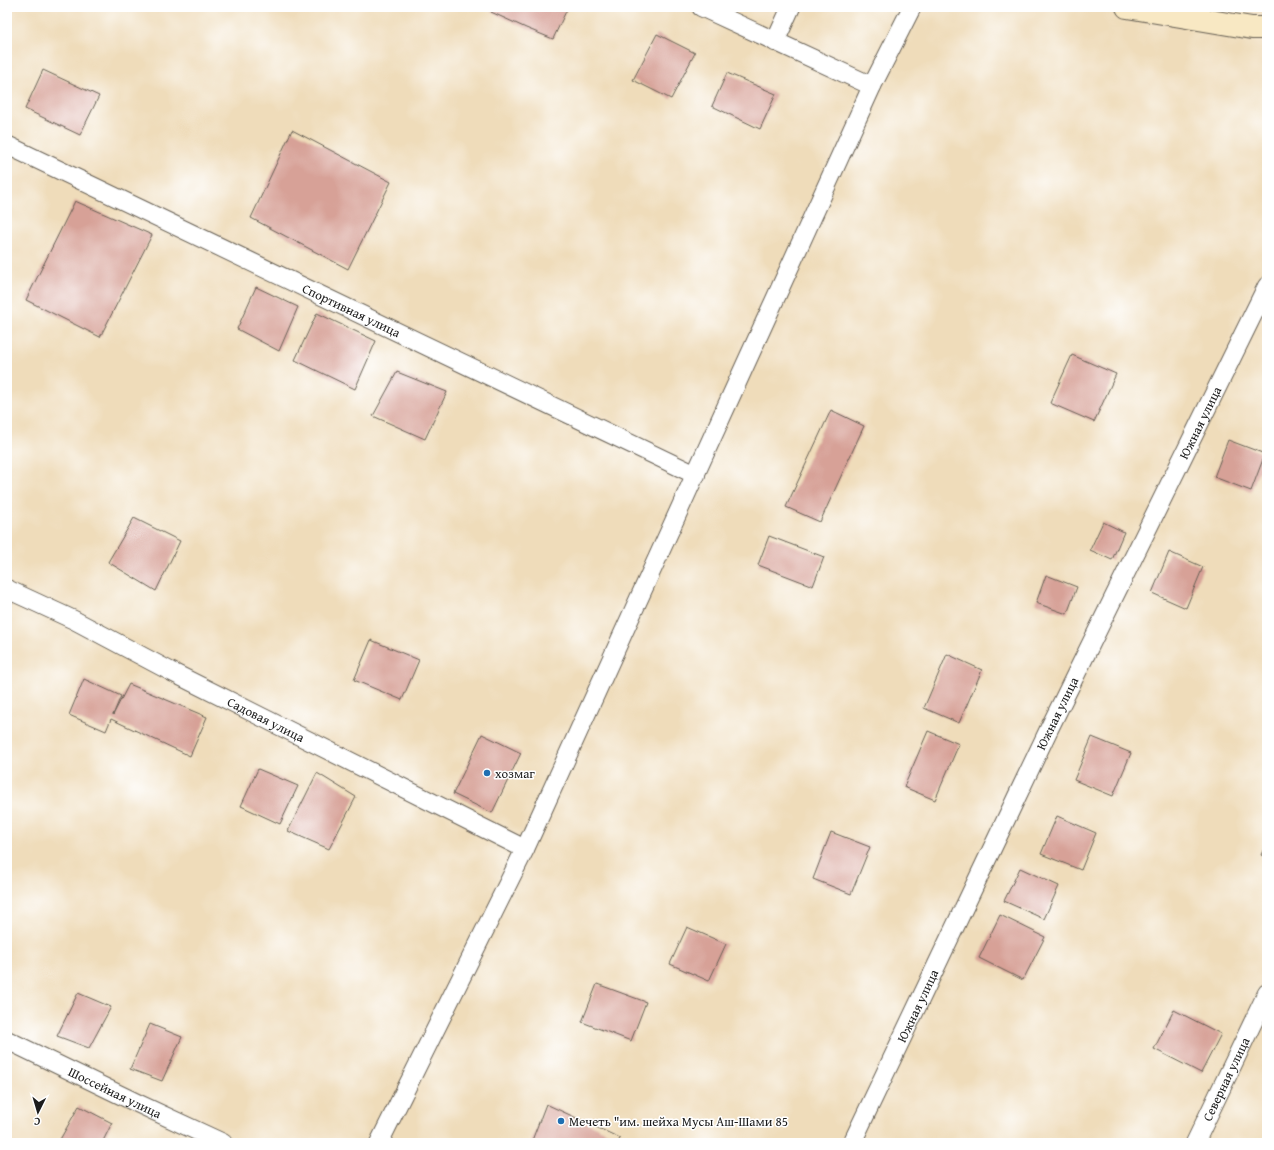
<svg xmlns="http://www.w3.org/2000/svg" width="1274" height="1150" font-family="'Gentium Book Plus',serif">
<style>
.building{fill:#d7a197}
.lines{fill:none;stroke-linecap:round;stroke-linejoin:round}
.street-casing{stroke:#665f53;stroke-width:20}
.secondary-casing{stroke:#665f53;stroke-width:24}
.street{stroke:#fff;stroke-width:18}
.secondary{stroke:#f8e8c3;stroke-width:22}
.poi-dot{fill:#1f6fb2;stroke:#fff;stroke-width:1.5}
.labels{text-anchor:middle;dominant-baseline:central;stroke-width:3;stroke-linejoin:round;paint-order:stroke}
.street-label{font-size:13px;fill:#1c1c1c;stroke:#fff}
.poi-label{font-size:13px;fill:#1c1c1c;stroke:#fff;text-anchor:start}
</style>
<rect width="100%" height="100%" fill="#fff"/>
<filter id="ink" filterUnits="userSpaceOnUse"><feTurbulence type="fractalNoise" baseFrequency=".025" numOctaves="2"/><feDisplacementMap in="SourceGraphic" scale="8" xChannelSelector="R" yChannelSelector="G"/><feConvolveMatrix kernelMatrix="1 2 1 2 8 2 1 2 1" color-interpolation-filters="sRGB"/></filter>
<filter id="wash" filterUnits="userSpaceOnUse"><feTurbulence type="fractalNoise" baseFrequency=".012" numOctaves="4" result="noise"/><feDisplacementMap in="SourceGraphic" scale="16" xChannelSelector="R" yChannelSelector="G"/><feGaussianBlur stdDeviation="0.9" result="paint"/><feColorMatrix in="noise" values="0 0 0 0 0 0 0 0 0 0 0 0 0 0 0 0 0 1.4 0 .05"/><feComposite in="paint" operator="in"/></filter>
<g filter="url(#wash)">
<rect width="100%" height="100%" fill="#efdcba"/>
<g id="blocks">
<path class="building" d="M494,7H568L553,39L526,28L491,12Z
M657,34L695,53L671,99L633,80Z
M43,70L99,96L80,135L25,109Z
M727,73L776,94L760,129L712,106Z
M292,130L391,182L348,269L251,218Z
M75,201L152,235L100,337L26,300Z
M256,287L298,307L279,351L237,329Z
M317,313L376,341L355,389L295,360Z
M1072,355L1116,374L1094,422L1050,403Z
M397,372L447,392L425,439L373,416Z
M831,410L864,426L820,522L786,507Z
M1228,440L1265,454L1251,491L1214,477Z
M134,518L180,541L156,591L108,562Z
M1103,522L1124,532L1112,560L1090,550Z
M769,536L824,557L813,586L758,565Z
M1169,552L1203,567L1186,608L1152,593Z
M1046,575L1077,587L1067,614L1036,603Z
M371,640L419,660L402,700L354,680Z
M947,654L982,670L959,723L924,708Z
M84,679L121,696L113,715L129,684L207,717L190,756L111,719L106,731L69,715Z
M928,731L959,744L935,800L904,787Z
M482,734L521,753L492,813L453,794Z
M1092,737L1131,753L1113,796L1074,780Z
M258,769L298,786L280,824L241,806Z
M317,773L356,797L329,849L288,831Z
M1057,816L1096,833L1081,870L1041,854Z
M831,832L870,847L851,894L813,879Z
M1267,842V858L1261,855Z
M1020,868L1059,886L1044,919L1004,901Z
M1000,915L1045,937L1023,980L979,958Z
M687,927L726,944L709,981L670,964Z
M597,984L646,1002L631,1041L582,1022Z
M78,993L111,1007L89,1048L57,1036Z
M1174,1010L1221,1034L1201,1073L1154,1049Z
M150,1024L182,1037L162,1081L130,1069Z
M546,1104L620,1138L618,1143H531Z
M79,1106L112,1123L102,1143H58Z"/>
</g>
</g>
<g filter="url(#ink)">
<use href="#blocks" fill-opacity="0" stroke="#665f53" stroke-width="1"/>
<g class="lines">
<defs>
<g id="street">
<path d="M701,7L872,86"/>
<path d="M775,42L791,7"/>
<path id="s1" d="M7,145L696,475"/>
<path id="s2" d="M7,589L74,620L170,671L525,849"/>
<path id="s3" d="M7,1040L139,1104L223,1143"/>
<path d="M379,1143L525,849L872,86L912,7"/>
<path id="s4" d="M852,1143L1049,729L1267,286"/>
<path id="s5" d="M1195,1143L1267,993"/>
</g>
<path id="secondary" d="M1127,7L1252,28H1267"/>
</defs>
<use href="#street" class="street-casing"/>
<use href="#secondary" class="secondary-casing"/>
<use href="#street" class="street"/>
<use href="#secondary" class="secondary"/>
</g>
</g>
<g class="poi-dot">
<circle cx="487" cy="773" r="4"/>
<circle cx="561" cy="1121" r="4"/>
</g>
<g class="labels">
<g class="street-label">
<text stroke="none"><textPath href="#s1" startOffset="382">Спортивная улица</textPath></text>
<text stroke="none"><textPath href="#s4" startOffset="800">Южная улица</textPath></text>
<text stroke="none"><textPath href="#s4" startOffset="476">Южная улица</textPath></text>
<text stroke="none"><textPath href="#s2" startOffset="290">Садовая улица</textPath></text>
<text stroke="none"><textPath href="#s4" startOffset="152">Южная улица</textPath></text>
<text stroke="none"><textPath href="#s5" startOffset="71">Северная улица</textPath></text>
<text stroke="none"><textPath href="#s3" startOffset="120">Шоссейная улица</textPath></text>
</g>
<g class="poi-label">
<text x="495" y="773">хозмаг</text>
<text x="569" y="1121">Мечеть "им. шейха Мусы Аш-Шами 85</text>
</g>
</g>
<rect width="1274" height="1150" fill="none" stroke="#fff" stroke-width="24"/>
<g transform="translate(38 1112) rotate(185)" stroke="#ffffff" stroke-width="3" paint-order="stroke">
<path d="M0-3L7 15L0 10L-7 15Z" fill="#1c1c1c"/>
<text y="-6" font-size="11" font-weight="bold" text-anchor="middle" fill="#1c1c1c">С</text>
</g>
</svg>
